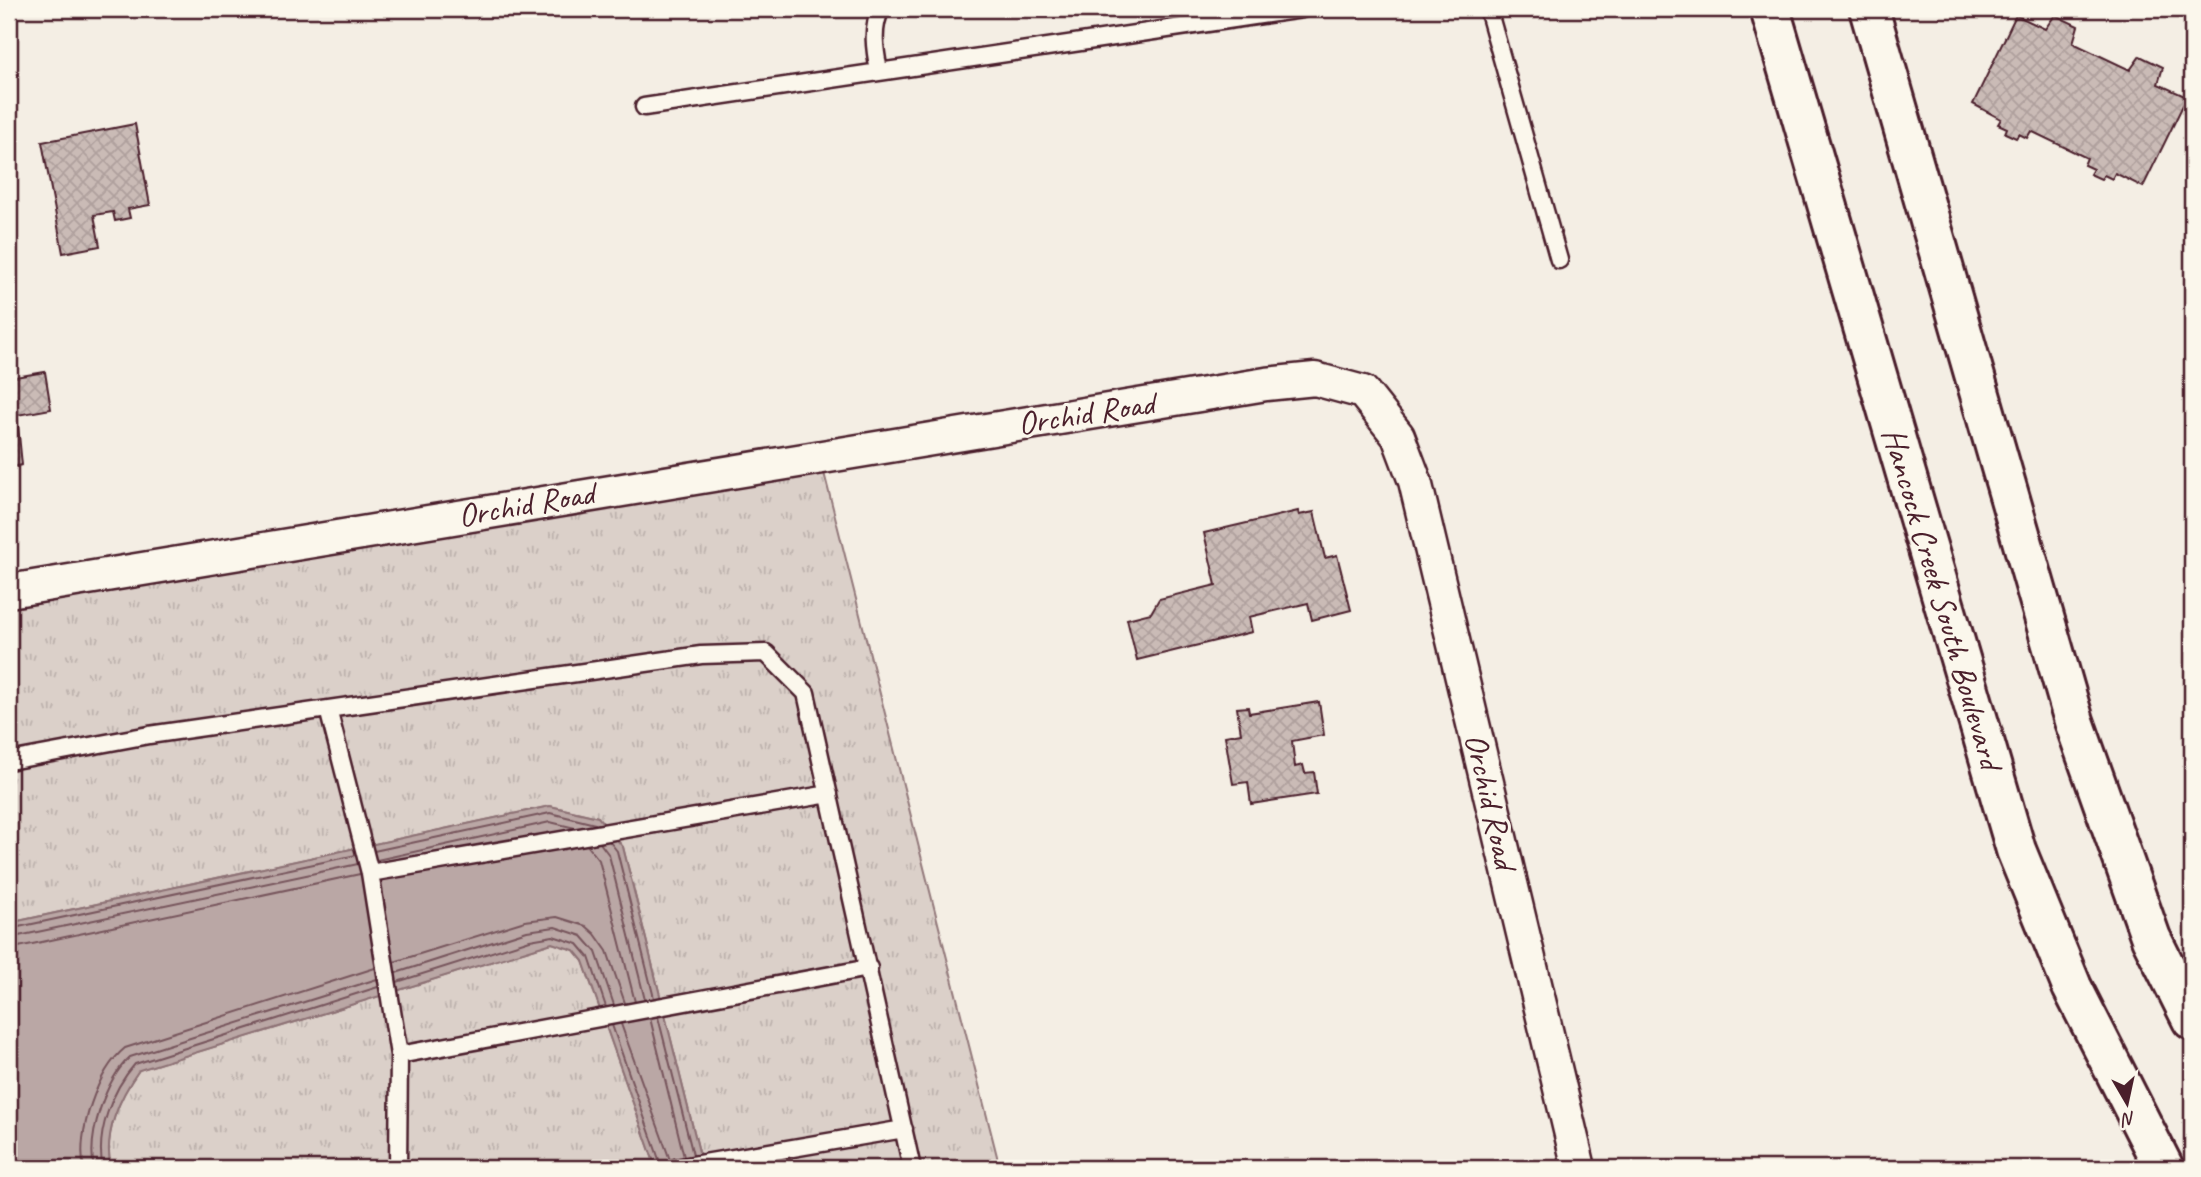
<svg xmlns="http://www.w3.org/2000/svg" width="2201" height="1177" font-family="Caveat,sans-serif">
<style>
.grass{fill:url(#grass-tufts);stroke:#92787a;stroke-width:2}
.water{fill:#baa7a5;stroke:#8d7174;stroke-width:2}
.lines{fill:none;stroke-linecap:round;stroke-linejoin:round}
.shore{stroke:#77555c;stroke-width:2}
.building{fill:url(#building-cross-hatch);stroke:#4a1f2b;stroke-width:2}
.lane-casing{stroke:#4a1f2b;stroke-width:21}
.street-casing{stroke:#4a1f2b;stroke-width:37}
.secondary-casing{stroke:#4a1f2b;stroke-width:44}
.lane{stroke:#fbf7ec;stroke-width:16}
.street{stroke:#fbf7ec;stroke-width:32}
.secondary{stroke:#fbf7ec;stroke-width:38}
.labels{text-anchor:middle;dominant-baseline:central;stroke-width:6;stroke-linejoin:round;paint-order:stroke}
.street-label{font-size:33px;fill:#4a1f2b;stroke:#fbf7ec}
</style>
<defs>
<pattern id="grass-tufts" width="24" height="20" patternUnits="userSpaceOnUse" patternTransform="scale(1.75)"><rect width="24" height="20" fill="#dbd0c9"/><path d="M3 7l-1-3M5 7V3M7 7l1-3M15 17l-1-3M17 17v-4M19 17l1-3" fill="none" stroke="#bdb2ad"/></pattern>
<pattern id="building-cross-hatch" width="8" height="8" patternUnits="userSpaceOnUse" patternTransform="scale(1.75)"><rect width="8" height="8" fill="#cabbb6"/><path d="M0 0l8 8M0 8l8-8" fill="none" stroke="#afa09d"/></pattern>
</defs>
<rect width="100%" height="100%" fill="#f4eee4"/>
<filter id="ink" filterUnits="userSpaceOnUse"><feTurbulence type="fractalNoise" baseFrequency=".0143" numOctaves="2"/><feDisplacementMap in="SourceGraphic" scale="14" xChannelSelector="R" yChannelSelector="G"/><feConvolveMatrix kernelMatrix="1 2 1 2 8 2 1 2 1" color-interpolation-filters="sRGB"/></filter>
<g filter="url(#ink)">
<path class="grass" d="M817,445L1000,1168H703L623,847L597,817L550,806L9,923V584Z
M552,943L574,950L583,961L656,1168H111C103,1134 119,1098 139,1070Z"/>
<path class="water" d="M550,806L598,817L623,847L703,1168H656L583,961L574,950L552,943L139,1070C119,1098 103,1134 111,1168H9V923Z"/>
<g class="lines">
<path class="shore" d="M610,842L617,851L654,998
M600,843L609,855L645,1000
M587,845L599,860L635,1002
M374,851L550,813L595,824
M377,860L550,822L575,828
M9,929L356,855
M9,938L358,864
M9,949L360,874
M394,962L525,921L557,917L586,926L595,934L607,951L625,1003
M396,973L527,931L555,927L582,936L596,952L614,1005
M397,982L530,940L553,936L578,944L589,957L606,1007
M658,1017L693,1155
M650,1018L684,1157
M621,1024L670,1160
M612,1025L662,1168
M84,1168C76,1134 97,1071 125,1048L375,968
M94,1168C87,1136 105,1080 130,1057L377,979
M103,1168C95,1134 112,1090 135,1064L378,987"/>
</g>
<path class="building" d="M2016,15L2045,29L2055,15L2078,26L2073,43L2130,70L2140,56L2163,67L2158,84L2187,97L2143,187L2115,173L2112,179L2104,175L2101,179L2090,174L2093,169L2084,165L2087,158L2031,131L2027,138L2019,134L2016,138L2005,133L2007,128L1998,124L2001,119L1973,104Z
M135,124L150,205L128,209L130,218L115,221L113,212L94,215L100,246L63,253L42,142Z
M45,372L51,409L17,415L22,465L9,468V378Z
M1298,511L1299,515L1314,512L1325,558L1337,555L1351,610L1312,620L1308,603L1249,617L1252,632L1137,660L1127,619L1151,613L1159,599L1216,585L1204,533Z
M1319,702L1324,735L1292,741L1295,767L1303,765L1305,773L1314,772L1317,794L1251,804L1248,782L1233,784L1225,736L1241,733L1237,708L1248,707L1249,713Z"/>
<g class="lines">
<defs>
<path id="lane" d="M1488,9L1559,260
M879,71C875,51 871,28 881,9
M644,107L1302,9
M328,709L370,873L399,1055L398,1168
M9,761L149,735L701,655L766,653L806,693L912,1168
M370,873L829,794
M399,1055L869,968
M675,1168L904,1129"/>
<path id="street" d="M9,591L1266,384L1315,379L1363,392L1398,436L1415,481L1579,1168"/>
<g id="secondary">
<path id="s1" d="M1770,9L2016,850L2072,987L2164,1168"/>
<path d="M1869,9L2074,721L2151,938L2192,1020"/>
</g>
</defs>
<use href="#lane" class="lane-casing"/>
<use href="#street" class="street-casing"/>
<use href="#secondary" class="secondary-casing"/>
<use href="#lane" class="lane"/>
<use href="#street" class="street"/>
<use href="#secondary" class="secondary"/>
</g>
</g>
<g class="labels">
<g class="street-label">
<text transform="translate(1086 413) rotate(-9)">Orchid Road</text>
<text transform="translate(526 504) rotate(-10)">Orchid Road</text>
<text stroke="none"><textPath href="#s1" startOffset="614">Hancock Creek South Boulevard</textPath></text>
<text transform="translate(1491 801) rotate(77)">Orchid Road</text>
</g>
</g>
<rect width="2201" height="1177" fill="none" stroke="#fbf7ec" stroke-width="35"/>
<rect x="18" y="18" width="2166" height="1142" fill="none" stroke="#4a1f2b" stroke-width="2.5" filter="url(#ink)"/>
<g transform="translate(2127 1103) rotate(171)" stroke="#fbf7ec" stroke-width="5" paint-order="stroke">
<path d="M0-5L12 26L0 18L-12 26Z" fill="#4a1f2b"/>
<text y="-10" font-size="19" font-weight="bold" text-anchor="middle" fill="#4a1f2b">N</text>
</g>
</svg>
